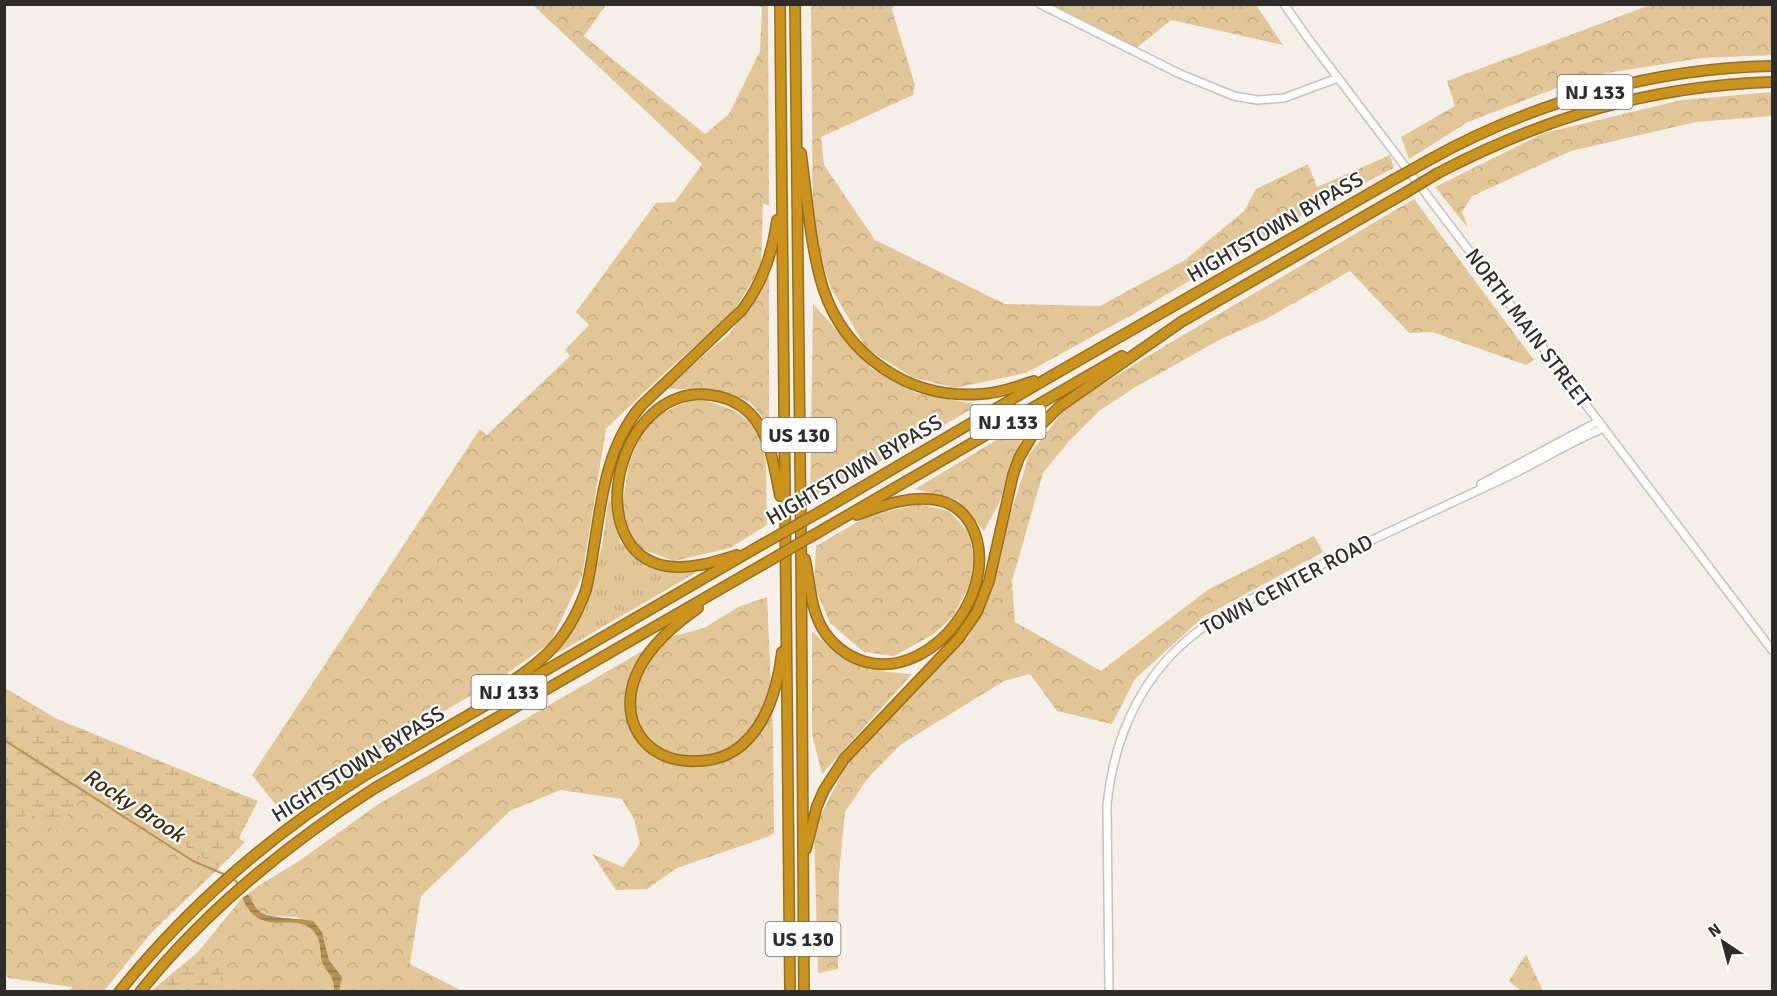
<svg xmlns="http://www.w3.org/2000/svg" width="1777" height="996" font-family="Signika,sans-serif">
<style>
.grass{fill:url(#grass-tufts)}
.forest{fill:url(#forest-crowns)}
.wetland{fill:url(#wetland-marsh)}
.water{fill:url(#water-rules)}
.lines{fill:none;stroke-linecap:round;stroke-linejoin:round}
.stream{stroke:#b79252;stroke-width:2}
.minor-casing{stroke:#c6c2bc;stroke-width:10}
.highway-casing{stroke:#946f21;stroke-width:12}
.minor{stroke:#fff;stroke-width:7}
.highway{stroke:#cc931c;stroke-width:9}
.highway-bridge-casing{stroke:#946f21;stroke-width:12;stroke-linecap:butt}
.highway-bridge{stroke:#cc931c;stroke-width:9}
.labels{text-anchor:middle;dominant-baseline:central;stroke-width:4.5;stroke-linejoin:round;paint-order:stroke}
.shield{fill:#fff;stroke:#6c6b69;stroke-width:1.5}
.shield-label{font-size:20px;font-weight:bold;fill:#2d2c29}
.street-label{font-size:21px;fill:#2d2c29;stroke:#fff}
.water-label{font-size:22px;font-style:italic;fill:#3d2d0f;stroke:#fff}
</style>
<defs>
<pattern id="grass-tufts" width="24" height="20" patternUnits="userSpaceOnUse" patternTransform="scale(1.5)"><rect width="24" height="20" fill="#e2c697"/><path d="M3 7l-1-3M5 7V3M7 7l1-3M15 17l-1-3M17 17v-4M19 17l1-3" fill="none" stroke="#c2aa82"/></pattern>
<pattern id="forest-crowns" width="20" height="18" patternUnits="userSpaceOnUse" patternTransform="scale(1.5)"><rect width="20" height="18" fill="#e2c697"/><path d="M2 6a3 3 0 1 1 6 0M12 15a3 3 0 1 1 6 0" fill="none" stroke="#c2aa82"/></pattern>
<pattern id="wetland-marsh" width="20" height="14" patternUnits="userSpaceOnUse" patternTransform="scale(1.5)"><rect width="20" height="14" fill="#e2c697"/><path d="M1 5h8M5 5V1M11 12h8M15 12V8" fill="none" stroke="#c2aa82"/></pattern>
<pattern id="water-rules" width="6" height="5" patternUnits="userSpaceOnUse" patternTransform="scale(1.5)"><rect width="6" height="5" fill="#b79252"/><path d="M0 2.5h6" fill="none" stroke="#957744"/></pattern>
</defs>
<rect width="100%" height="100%" fill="#f4f0e9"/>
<path class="grass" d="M609,496L620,542L645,566L697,572L556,654L586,608L602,546Z"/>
<path class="forest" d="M532,4L606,5L584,36L705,134L729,114L760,51L762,7L753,5H768L769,206L763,203L761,267L733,312L659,378L606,429L582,576L550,643L499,679L369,755L284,815L252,775L480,429L487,435L570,356L565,350L589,325L576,312L656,203L675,202L702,164Z
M811,5H894L892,10L915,85L913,95L821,137L824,165L875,240L1005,304L1100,306L1185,260L1244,211L1256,189L1308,164L1317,187L1390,155L1394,168L1285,224L1137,312L1026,373L955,388L912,377L866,348L831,288L813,236Z
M1049,5H1256L1283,45L1171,20L1134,50Z
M1650,5H1772V55L1702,58L1588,76L1468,122L1409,159L1401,137L1455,106L1447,81Z
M1772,92V116L1696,122L1571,151L1472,196L1462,212L1468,228L1435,187L1544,133L1682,100Z
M1414,199L1534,360L1526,365L1432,332L1409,333L1350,271L1266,319L1221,339L1134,388L1099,411L1070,440L1043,473L1012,581L1015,622L1101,671L1209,589L1314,536L1323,552L1203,617L1135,679L1112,724L1057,711L1030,674L1004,681L900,745L868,778L845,812L839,875L838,969L818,973L814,828L846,766L909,695L968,638L989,596L1008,522L1029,455L1067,406L1168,344Z
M769,276V425L750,402L715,389H665L730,333Z
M813,304L871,368L916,393L979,405L810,501Z
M697,397L735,411L760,430L766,463L767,525L730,548L674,561L639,548L621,514L629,463L640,437L658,415Z
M1028,421L999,503L984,531L958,500L915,489Z
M919,504L949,511L969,533L974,560L969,586L953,616L934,634L894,656L864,652L830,623L814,586L816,546L868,516Z
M767,597L773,730L774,833L767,837L677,868L647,889L616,890L592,854L623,867L640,844L634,819L622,799L560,790L510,811L421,896L410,964L462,991H339L342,977L329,960L322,932L297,917L273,916L259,912L248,894L258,886L299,861L377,805L663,639L704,628L738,607Z
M812,631L840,657L886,672L912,674L822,774L812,734Z
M5,688L57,719L5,702Z
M99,792L219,868L151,933L104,991H69L72,987L8,978L5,972L4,829L30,813Z
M242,898C261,941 295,910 313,931C322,939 319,952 322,962C327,975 334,973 334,991H212L225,969L198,952Z
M1526,954L1543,991H1521L1509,981Z"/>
<path class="wetland" d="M5,702L57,719L258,801L239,838L245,842L219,868L99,792L89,802L80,797L56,832L30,813L5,829Z
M198,952L226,969L212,991H151Z"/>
<path class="water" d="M248,894C251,899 255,907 259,911C268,919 300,918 313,921L322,932L329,960L342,977L339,991H334C334,973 327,975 322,962C319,952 322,939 313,931C295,910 261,941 242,898Z"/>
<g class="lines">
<path class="stream" d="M4,740L193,861L226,875
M231,878L236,881L239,886"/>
<defs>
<path id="minor" d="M1040,4L1180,74L1234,96L1257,100L1284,98L1338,78
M1284,4L1307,37L1772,650
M1481,484L1599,421
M1109,992L1107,805C1113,746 1134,692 1176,650C1218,609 1281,585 1333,559C1395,528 1457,501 1519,471C1547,457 1574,440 1604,428"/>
<path id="highway" d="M780,4L790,992
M795,4L801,541L804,992
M801,153C807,196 810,246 823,288C845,355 909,400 981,394C999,393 1016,387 1034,381
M1429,160C1533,102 1653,68 1772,66
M1438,173C1545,117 1651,86 1772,82
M1181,322L1405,193
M823,510L1048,378L1393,180
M824,529L1122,356
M737,555C714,562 690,570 666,566C580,551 616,383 711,395C766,403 771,451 780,496
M805,559C810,582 810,605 821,626C830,643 847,657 866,662C935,680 1005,583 970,523C963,512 954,504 941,501C913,494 883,505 857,515
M698,608C675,624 653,643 640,667C614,715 642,764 697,761C714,761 731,755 743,744C769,721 778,685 782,652
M479,702C531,669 564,652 586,590C601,527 597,458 641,406L742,310C763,282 772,254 777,220
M806,849L817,806L824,790L844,759L959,638L977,612L989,581L1013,475L1019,458L1035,431L1059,407L1184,320
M119,992C189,905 273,833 367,774L763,544
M140,992C206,910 287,844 375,788L762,565"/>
</defs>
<use href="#minor" class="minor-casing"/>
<use href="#highway" class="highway-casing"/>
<use href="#minor" class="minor"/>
<use href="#highway" class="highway"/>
<defs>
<path id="highway-bridge" d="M1393,180L1429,160
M1405,193L1438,173
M763,544L823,510
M762,565L824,529"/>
</defs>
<use href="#highway-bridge" class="highway-bridge-casing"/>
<use href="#highway-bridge" class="highway-bridge"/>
</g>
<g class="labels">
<g class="shield">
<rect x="1557.5" y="75" width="75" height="34" rx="4.5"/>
<rect x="970.5" y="405" width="75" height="34" rx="4.5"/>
<rect x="761.5" y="418" width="75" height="34" rx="4.5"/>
<rect x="471.5" y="675" width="75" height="34" rx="4.5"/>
<rect x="765.5" y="922" width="75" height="34" rx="4.5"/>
</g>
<g class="shield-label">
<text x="1595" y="92">NJ 133</text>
<text x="1008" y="422">NJ 133</text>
<text x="799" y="435">US 130</text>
<text x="509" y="692">NJ 133</text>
<text x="803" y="939">US 130</text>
</g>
<g class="street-label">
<text transform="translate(1275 227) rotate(-30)">HIGHTSTOWN BYPASS</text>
<text transform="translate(1528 328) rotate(53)">NORTH MAIN STREET</text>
<text transform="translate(854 470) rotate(-30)">HIGHTSTOWN BYPASS</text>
<text transform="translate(1287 585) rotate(-28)">TOWN CENTER ROAD</text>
<text transform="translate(358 764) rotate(-32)">HIGHTSTOWN BYPASS</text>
</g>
<g class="water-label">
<text transform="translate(134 805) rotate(33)">Rocky Brook</text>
</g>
</g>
<rect width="1777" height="996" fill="none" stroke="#2d2c29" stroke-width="12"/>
<g transform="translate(1723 942) rotate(324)" stroke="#ffffff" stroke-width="4.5" paint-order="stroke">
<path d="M0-4.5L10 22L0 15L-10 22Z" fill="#2d2c29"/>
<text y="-9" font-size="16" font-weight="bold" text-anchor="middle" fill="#2d2c29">N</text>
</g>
</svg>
